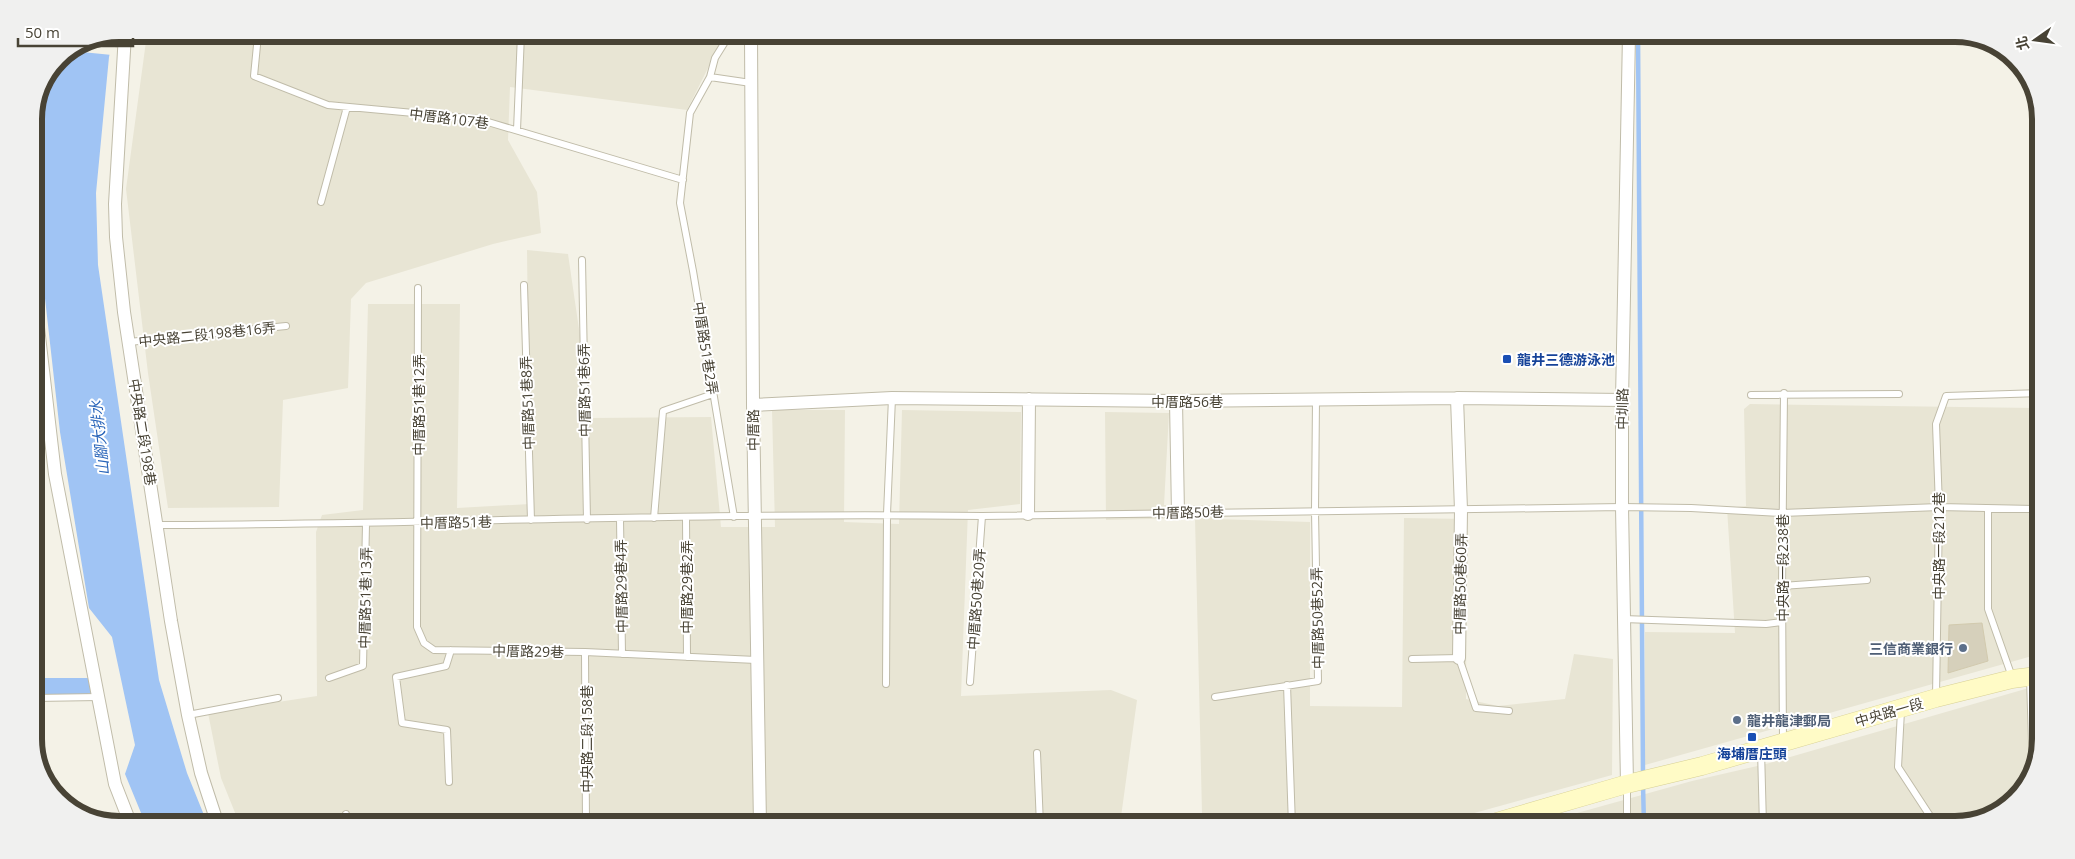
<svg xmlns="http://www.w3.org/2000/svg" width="2075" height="859" font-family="'Open Sans','Noto Sans TC',sans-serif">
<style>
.residential{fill:#e8e5d4}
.water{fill:#a0c4f4}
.pier{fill:#f4f2e7}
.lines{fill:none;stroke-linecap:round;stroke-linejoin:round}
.stream{stroke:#a0c4f4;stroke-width:4.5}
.canal{stroke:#a0c4f4;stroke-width:16}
.building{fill:#d6d0bb;stroke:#d2caae}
.lane-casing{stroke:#c0bca9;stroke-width:8}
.street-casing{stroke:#c0bca9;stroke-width:14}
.secondary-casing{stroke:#d7d094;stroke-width:19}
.lane{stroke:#fff;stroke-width:6}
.street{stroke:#fff;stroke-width:12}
.secondary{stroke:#fffbc6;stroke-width:18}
.transit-dot{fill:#1a4fb4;stroke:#fff;stroke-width:2}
.service-dot{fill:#5c6f8a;stroke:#fff;stroke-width:2}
.labels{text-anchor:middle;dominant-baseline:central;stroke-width:4;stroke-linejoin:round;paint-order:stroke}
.street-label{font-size:14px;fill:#484335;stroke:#fff}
.transit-label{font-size:14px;font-weight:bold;fill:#164399;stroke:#fff;text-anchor:start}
.service-label{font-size:14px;font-weight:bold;fill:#4e5e75;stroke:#fff;text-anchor:end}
.water-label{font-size:15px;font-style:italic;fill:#2864b9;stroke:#fff}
.rim{fill:none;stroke:#484335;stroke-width:6}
</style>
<rect width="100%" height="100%" fill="#f4f2e7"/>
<path class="residential" d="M147,34H725L687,110L510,87L508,140L537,192L541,233L493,244L366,283L351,299L348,388L283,400L279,507L168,508L148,373L126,189Z
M527,250L568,254L592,418L711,417L721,527H775L772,410H845L844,522L899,524L902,410L1021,412L1020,504L968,510L961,696L1111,690L1137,700L1121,817L1202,813L1195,518L1106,520L1105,412L1169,413L1164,505H1212L1214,519L1310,522V706L1402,707L1404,518L1467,519L1466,699L1498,706L1565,699L1574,654L1613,659L1612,775L1431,825H240L221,778L208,713L317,696L316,532L322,515L363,510L368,304H460L457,508L530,504Z
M1750,404L2038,408L2036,655L1645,765V632L1735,633L1727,508L1746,506L1744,409Z
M2036,686L2035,772L2003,811L1955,825H1534L1692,781L1766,764Z"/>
<path class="water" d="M114,35L109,57L96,193L98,265L159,680L187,773L208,825H146L125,774L135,745L112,637L89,608L60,432L41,263L37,209L39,148L45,90L59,59L87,40Z"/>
<path class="pier" d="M84,42L115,46L112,55L72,51Z"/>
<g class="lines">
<path class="stream" d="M1638,34L1643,775
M1643,785L1644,825"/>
<path class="canal" d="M34,686H87"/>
</g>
<path class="building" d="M1982,623L1988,661L1948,673L1949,625Z"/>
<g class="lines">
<defs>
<path id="lane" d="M249,34L263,36L267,34
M730,34L715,58L710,77L690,113L680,203L693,271L734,517
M1919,34H1958
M258,35L254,76L328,105L478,119L683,180
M751,36L884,34
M124,41L216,34
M710,77L751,83
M517,130L521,34
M321,202L347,107
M582,260L587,520
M524,285L531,520
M418,288L417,627L424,643L434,650L585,652L756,660
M129,342L286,326
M1751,395L1899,394
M1988,509V609L2012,677
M654,518L663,411L713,394
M686,518L687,657
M620,519L622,654
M157,525C432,524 707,512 982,516L1622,507L1691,508L1782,513L1939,507L2037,509
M1782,586L1867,580
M1623,619L1766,624L1782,622
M585,652L586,825
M1412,659L1459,658L1476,708L1509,711
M329,678L363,666L366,524
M2030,678L2033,774
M970,682L982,516
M886,684L887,514L892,398
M1287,685L1292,825
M1215,697L1318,681L1315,511L1316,399
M1936,697L1939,507L1936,424L1946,396L2038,393
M34,698L99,697
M1901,711L1898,767L1932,819V825
M188,715L278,698
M1783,741L1782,586L1784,393
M1761,750L1763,825
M1037,753L1040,825
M449,782L447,730L402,723L396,677L446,666L451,650
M346,814L349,825
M1047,825L1087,818L1107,824
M1627,825V786"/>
<path id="street" d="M125,34L115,204L116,237L124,312L171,621L188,715L201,773L218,825
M751,34L753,405L760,825
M98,38L124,41
M34,293L55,474L115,784L131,825
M1457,398L1461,510L1459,658
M1176,401L1178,513
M753,405L892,398L1176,401L1457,398L1622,400
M1028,514L1029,399
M1627,784L1622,507V400L1629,34"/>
<path id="secondary" d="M1486,825L1627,784L1702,766L1936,698L2012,679L2036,676"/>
</defs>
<use href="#lane" class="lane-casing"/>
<use href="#street" class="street-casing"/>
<use href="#secondary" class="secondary-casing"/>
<use href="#lane" class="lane"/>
<use href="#street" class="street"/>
<use href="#secondary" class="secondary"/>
</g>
<g class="transit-dot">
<rect x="1502" y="354" width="10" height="10" rx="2.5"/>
<rect x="1747" y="732" width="10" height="10" rx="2.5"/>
</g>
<g class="service-dot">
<circle cx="1963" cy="648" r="5"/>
<circle cx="1737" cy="720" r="5"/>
</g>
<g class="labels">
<g class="street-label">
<text transform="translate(449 118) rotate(7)">中厝路107巷</text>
<text transform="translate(207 334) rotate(-6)">中央路二段198巷16弄</text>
<text transform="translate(706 348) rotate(81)">中厝路51巷2弄</text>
<text transform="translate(584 390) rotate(-91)">中厝路51巷6弄</text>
<text x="1187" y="401">中厝路56巷</text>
<text transform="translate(527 403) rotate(-92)">中厝路51巷8弄</text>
<text transform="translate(418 405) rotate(-90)">中厝路51巷12弄</text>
<text transform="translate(1622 409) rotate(-89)">中圳路</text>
<text transform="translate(753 430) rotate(-91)">中厝路</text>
<text transform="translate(143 432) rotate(81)">中央路二段198巷</text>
<text transform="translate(1188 512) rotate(-1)">中厝路50巷</text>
<text transform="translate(456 522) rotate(-1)">中厝路51巷</text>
<text transform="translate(1938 546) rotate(-90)">中央路一段212巷</text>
<text transform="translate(1782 568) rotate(-90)">中央路一段238巷</text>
<text transform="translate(1460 584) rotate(-89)">中厝路50巷60弄</text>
<text transform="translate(621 586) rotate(-91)">中厝路29巷4弄</text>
<text transform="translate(686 587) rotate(-90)">中厝路29巷2弄</text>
<text transform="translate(365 598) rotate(-89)">中厝路51巷13弄</text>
<text transform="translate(976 599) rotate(-86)">中厝路50巷20弄</text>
<text transform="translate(1317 618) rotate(-91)">中厝路50巷52弄</text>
<text transform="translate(528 651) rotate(1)">中厝路29巷</text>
<text transform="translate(1889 712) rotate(-16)">中央路一段</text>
<text transform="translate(586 739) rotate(-90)">中央路二段158巷</text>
</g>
<g class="transit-label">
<text x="1517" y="359">龍井三德游泳池</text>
<text x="1752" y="753" text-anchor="middle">海埔厝庄頭</text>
</g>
<g class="service-label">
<text x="1953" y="648">三信商業銀行</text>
<text x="1747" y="720" text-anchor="start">龍井龍津郵局</text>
</g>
<g class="water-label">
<text transform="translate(99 438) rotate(-96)">山腳大排水</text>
</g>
</g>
<path d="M0 0H2075V859H0ZM119 42H1955A77 77 0 0 1 2032 119V739A77 77 0 0 1 1955 816H119A77 77 0 0 1 42 739V119A77 77 0 0 1 119 42Z" fill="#f0f0ef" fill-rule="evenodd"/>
<path class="rim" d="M119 42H1955A77 77 0 0 1 2032 119V739A77 77 0 0 1 1955 816H119A77 77 0 0 1 42 739V119A77 77 0 0 1 119 42Z"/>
<g transform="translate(2035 40) rotate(256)" stroke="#ffffff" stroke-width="4" paint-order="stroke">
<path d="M0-4L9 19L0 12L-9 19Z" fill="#484335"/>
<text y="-8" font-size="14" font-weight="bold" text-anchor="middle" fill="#484335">北</text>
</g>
<path d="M18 38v8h115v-8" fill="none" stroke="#484335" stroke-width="2.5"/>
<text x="25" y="38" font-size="15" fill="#484335" stroke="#ffffff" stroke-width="4" paint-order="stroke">50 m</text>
</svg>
